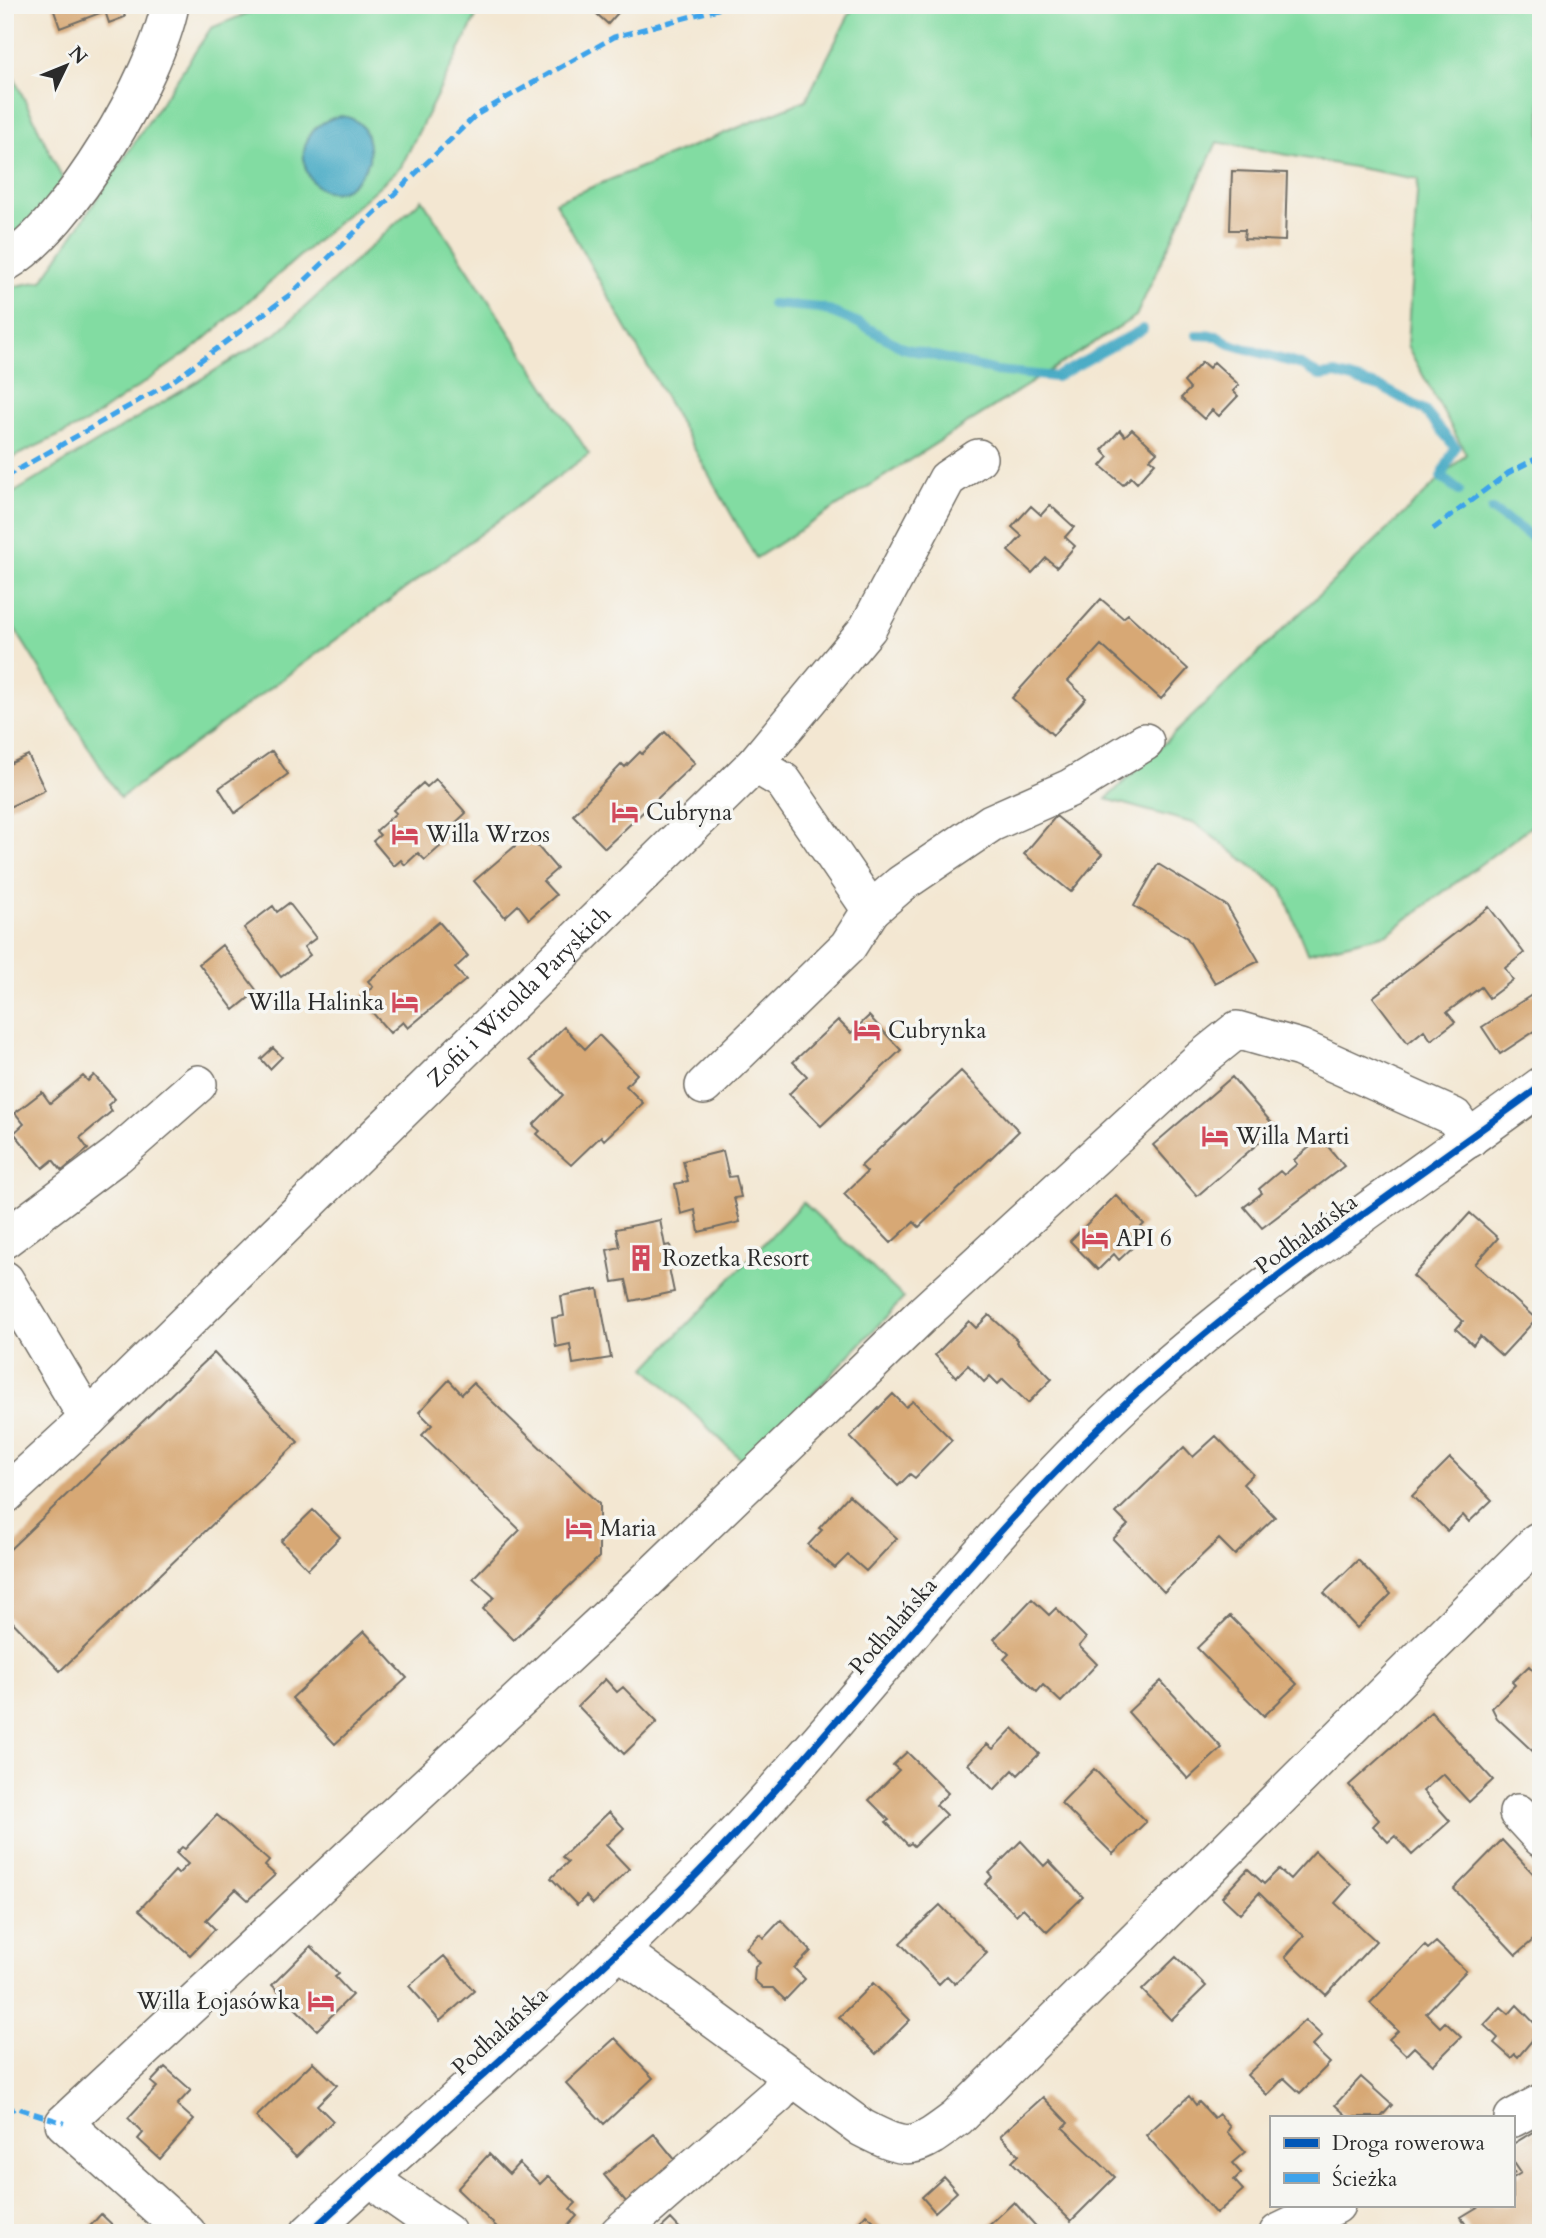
<svg xmlns="http://www.w3.org/2000/svg" width="1546" height="2238" font-family="Cardo,serif">
<style>
.green{fill:#82dca2;stroke:#568466;stroke-width:2}
.water{fill:#46aac5;stroke:#386a78;stroke-width:2}
.lines{fill:none;stroke-linecap:round;stroke-linejoin:round}
.stream{stroke:#46aac5;stroke-width:10}
.building{fill:#d7a875}
.minor-casing{stroke:#716d65;stroke-width:40}
.path{stroke:#716d65;stroke-width:4.5;stroke-dasharray:2 5;stroke-linecap:butt}
.minor{stroke:#fff;stroke-width:37}
.quiet{stroke:#3ea3eb;stroke-width:5;stroke-dasharray:10 5;stroke-linecap:butt}
.cycleway-casing{stroke:#f6f6f2;stroke-width:11}
.cycleway{stroke:#0057b8;stroke-width:7}
.labels{text-anchor:middle;dominant-baseline:central;stroke-width:7;stroke-linejoin:round;paint-order:stroke}
.poi-label{font-size:23px;fill:#2b2b2b;stroke:#f6f6f2;text-anchor:start}
.street-label{font-size:23px;fill:#2b2b2b;stroke:#f6f6f2}
</style>
<rect width="100%" height="100%" fill="#f6f6f2"/>
<filter id="ink" filterUnits="userSpaceOnUse"><feTurbulence type="fractalNoise" baseFrequency=".0143" numOctaves="2"/><feDisplacementMap in="SourceGraphic" scale="14" xChannelSelector="R" yChannelSelector="G"/><feConvolveMatrix kernelMatrix="1 2 1 2 8 2 1 2 1" color-interpolation-filters="sRGB"/></filter>
<filter id="wash" filterUnits="userSpaceOnUse"><feTurbulence type="fractalNoise" baseFrequency=".00686" numOctaves="4" result="noise"/><feDisplacementMap in="SourceGraphic" scale="28" xChannelSelector="R" yChannelSelector="G"/><feGaussianBlur stdDeviation="1.57" result="paint"/><feColorMatrix in="noise" values="0 0 0 0 0 0 0 0 0 0 0 0 0 0 0 0 0 1.4 0 .05"/><feComposite in="paint" operator="in"/></filter>
<g filter="url(#wash)">
<rect width="100%" height="100%" fill="#f3e7d2"/>
<path class="green" d="M268,5H482L401,167L197,346L86,423L5,461V288L42,281L211,28Z
M854,5H1541V819L1387,934L1307,953L1282,889L1196,824L1106,799L1466,454L1407,346L1418,179L1217,142L1136,316L756,558L555,202L806,100Z
M5,59L66,186L5,248Z
M422,199L589,454L120,798L5,613V498L277,333Z
M803,1202L904,1298L746,1464L646,1368Z"/>
<path class="water" d="M339,116C365,117 371,138 369,161C326,245 264,136 339,116Z"/>
<g class="lines">
<path class="stream" d="M772,304L821,308L861,324L903,348L996,371L1056,377L1143,329
M1197,335L1218,336L1230,344L1301,365L1321,376L1336,374L1383,388L1424,410L1455,447L1441,477L1459,491
M1492,510L1541,543"/>
</g>
<g id="blocks">
<path class="building" d="M52,5H121L125,17L109,23L105,11L60,28Z
M587,5H625L608,24Z
M1232,171L1287,173L1285,241L1244,239L1245,230H1230Z
M1202,362L1209,368L1214,362L1239,385L1233,391L1238,396L1219,416L1212,410L1204,419L1181,398L1190,389L1184,382Z
M1132,429L1157,452L1150,459L1155,463L1137,483L1131,477L1123,485L1101,466L1109,457L1102,450L1120,430L1125,436Z
M1050,505L1074,527L1065,537L1075,546L1057,567L1046,558L1032,573L1008,551L1022,536L1012,527L1031,506L1041,515Z
M1101,599L1123,618L1128,614L1188,669L1161,699L1101,645L1068,681L1086,698L1053,735L1012,698Z
M665,732L695,763L605,848L573,815L622,764L625,767L640,752L642,754Z
M272,751L288,774L235,813L219,788Z
M28,755L45,790L5,809V766Z
M436,779L466,813L453,825L458,831L425,860L418,853L405,865L401,860L394,866L373,841L380,835L376,831L396,813L393,810L423,783L427,787Z
M1056,816L1102,854L1071,892L1024,854Z
M528,835L557,869L543,881L556,895L529,919L518,905L505,917L474,881Z
M1158,864L1227,906L1259,961L1215,983L1187,938L1134,906Z
M289,903L316,938L304,947L310,955L281,977L244,928L273,906L277,912Z
M1489,907L1524,953L1505,968L1513,980L1489,998L1481,987L1447,1012L1455,1022L1431,1040L1424,1030L1408,1043L1373,997Z
M439,922L468,956L455,968L466,980L408,1028L403,1022L390,1033L360,998L373,987L368,981Z
M222,945L257,991L234,1010L199,964Z
M1541,989V1027L1500,1054L1482,1027Z
M869,1016L901,1050L821,1126L789,1094L807,1076L793,1062L838,1020L851,1033Z
M564,1027L585,1049L599,1035L637,1074L626,1086L643,1103L604,1140L601,1136L571,1165L537,1134L540,1131L533,1125L563,1095L530,1060Z
M273,1048L282,1057L270,1069L261,1059Z
M961,1071L1019,1131L919,1227L914,1222L891,1243L844,1194L867,1172L861,1166Z
M94,1075L115,1099L108,1105L112,1111L80,1138L88,1149L62,1171L53,1160L43,1168L14,1133L24,1124L15,1113L42,1092L50,1103L83,1076L88,1081Z
M1232,1077L1276,1128L1197,1196L1153,1145Z
M1321,1138L1344,1166L1262,1228L1244,1207L1262,1193L1259,1189L1280,1171L1284,1175L1297,1164L1294,1160Z
M723,1151L729,1177L736,1176L741,1197L734,1198L740,1222L699,1232L695,1210L681,1214L675,1184L688,1181L683,1161Z
M1116,1195L1144,1224L1130,1239L1135,1245L1119,1260L1114,1254L1098,1270L1070,1241Z
M1470,1213L1498,1238L1475,1264L1536,1319L1502,1356L1480,1336L1473,1345L1456,1329L1463,1321L1413,1276Z
M660,1220L665,1246L670,1245L675,1267L669,1268L674,1292L631,1301L626,1280L613,1282L607,1250L620,1247L616,1229Z
M598,1289L611,1358L573,1364L570,1344L556,1347L552,1318L564,1316L561,1296Z
M989,1315L1017,1340L1016,1342L1052,1379L1028,1403L1003,1379L998,1384L990,1376L984,1382L968,1365L956,1377L935,1355L969,1321L976,1328Z
M214,1353L298,1442L60,1671L5,1614V1554Z
M449,1380L462,1394L473,1383L599,1504V1557L514,1640L483,1609L494,1597L473,1578L520,1530L422,1435L432,1425L419,1412Z
M893,1394L906,1407L913,1401L952,1440L915,1478L910,1474L898,1486L850,1437Z
M1216,1436L1253,1474L1243,1484L1275,1517L1235,1555L1219,1539L1164,1592L1113,1539L1128,1525L1116,1513L1184,1447L1193,1457Z
M1450,1458L1492,1500L1469,1522L1463,1515L1447,1531L1412,1496Z
M849,1495L897,1538L866,1571L848,1555L835,1568L808,1545L822,1530L819,1528Z
M313,1510L340,1537L308,1569L281,1541Z
M1358,1560L1391,1594L1357,1628L1324,1593Z
M1032,1599L1049,1615L1056,1608L1086,1638L1079,1646L1097,1664L1061,1702L1043,1685L1037,1692L1004,1659L1009,1654L994,1639Z
M1230,1616L1297,1684L1264,1716L1197,1648Z
M364,1631L407,1678L335,1744L292,1698Z
M1529,1666L1541,1679V1759L1497,1718L1492,1708L1515,1685L1512,1682Z
M605,1679L617,1692L623,1687L657,1722L624,1754L578,1706Z
M1161,1681L1222,1748L1188,1779L1128,1712Z
M1431,1712L1493,1780L1469,1802L1443,1774L1423,1791L1450,1821L1412,1855L1395,1836L1388,1842L1373,1826L1379,1820L1349,1785Z
M1013,1728L1039,1754L1018,1775L1013,1770L994,1790L968,1764L987,1744L993,1749Z
M907,1752L948,1793L936,1805L946,1815L914,1846L911,1843L908,1845L886,1822L889,1820L869,1800L899,1770L893,1765Z
M1094,1769L1146,1822L1113,1854L1061,1803Z
M609,1812L624,1828L606,1845L629,1869L593,1904L586,1896L577,1905L551,1878L568,1862L562,1857Z
M217,1815L269,1861L265,1866L275,1875L248,1900L236,1889L206,1920L215,1929L190,1955L139,1910L175,1871L178,1874L188,1864L176,1853L182,1847L185,1849Z
M1502,1840L1541,1882V1933L1516,1955L1454,1889Z
M1021,1841L1044,1866L1049,1861L1083,1897L1047,1932L1023,1908L1016,1915L985,1884L992,1877L989,1873Z
M1315,1851L1351,1885L1335,1903L1376,1941L1326,1995L1285,1957L1304,1936L1259,1893L1240,1914L1222,1897L1248,1869L1264,1884L1279,1869L1290,1879Z
M940,1905L987,1953L955,1984L947,1976L939,1984L900,1943Z
M781,1920L811,1951L794,1968L805,1979L785,2000L773,1988H763L754,1980L755,1967L760,1963L746,1948L759,1934L764,1938Z
M1436,1942L1466,1971L1426,2013L1440,2027L1445,2022L1461,2037L1433,2065L1414,2047L1406,2055L1389,2039L1398,2031L1370,2003L1425,1946L1428,1949Z
M311,1946L339,1974L335,1977L352,1995L317,2030L272,1985Z
M444,1956L474,1991L440,2021L409,1986Z
M1176,1957L1206,1986L1171,2020L1142,1990Z
M873,1983L910,2020L876,2054L839,2017Z
M1517,2005L1541,2030L1518,2057L1515,2054L1511,2058L1494,2043L1498,2038L1484,2025L1501,2007L1509,2014Z
M1305,2020L1322,2036L1312,2046L1330,2063L1300,2093L1284,2078L1267,2095L1247,2075Z
M615,2038L653,2078L604,2124L566,2083Z
M313,2062L337,2085L317,2105L333,2121L296,2157L256,2117Z
M165,2067L191,2090L177,2105L194,2120L160,2159L138,2139L143,2133L128,2118L157,2087L151,2082Z
M1361,2077L1392,2105L1381,2117H1348L1335,2105Z
M1189,2096L1196,2105L1199,2102L1214,2118L1219,2114L1230,2127L1227,2132L1245,2152L1232,2163L1241,2173L1234,2180L1243,2190L1216,2214L1146,2135Z
M1043,2097L1068,2123L1063,2128L1115,2177L1071,2221L1012,2162L1019,2155L1000,2136Z
M1541,2127V2233H1471L1461,2217L1481,2205H1513V2178L1521,2173L1513,2161V2144Z
M654,2134L676,2161L627,2203L604,2175Z
M489,2154L509,2174L519,2163L540,2184L548,2176L576,2203L570,2209L577,2216L561,2233H503L457,2189Z
M944,2177L957,2192L935,2212L922,2197Z
M1014,2202L1042,2233H981Z
M101,2214L121,2233H84Z
M866,2214L887,2233H850Z
M671,2219L684,2233H656Z"/>
</g>
</g>
<g filter="url(#ink)">
<use href="#blocks" fill-opacity="0" stroke="#716d65" stroke-width="2"/>
<g class="lines">
<defs>
<g id="minor">
<path d="M5,263C69,226 156,77 170,5"/>
<path d="M871,910L901,884L991,823L1070,788L1145,742"/>
<path d="M704,1086L848,946L871,910L783,781L755,764"/>
<path d="M5,1239L117,1155L198,1084"/>
<path d="M5,1280L88,1419"/>
<path id="s1" d="M5,1495L88,1419L755,764L868,628L947,479L978,458"/>
<path d="M1518,1813L1541,1838"/>
<path d="M619,1950L862,2128C910,2153 914,2150 957,2118L1538,1541"/>
<path d="M1513,2118L1541,2103"/>
<path d="M373,2174L387,2191L447,2233"/>
<path d="M187,2233L64,2123L638,1589L924,1313L1202,1058L1237,1030L1300,1048L1454,1117L1469,1139"/>
<path d="M309,2233C437,2114 573,2000 695,1876C842,1727 965,1555 1117,1411C1244,1291 1400,1190 1541,1086"/>
<path d="M619,2233L778,2094L788,2075"/>
<path d="M1278,2233L1336,2205"/>
</g>
</defs>
<use href="#minor" class="minor-casing"/>
<path class="path" d="M1513,2172L1518,2169"/>
<use href="#minor" class="minor"/>
<path class="quiet" d="M5,477L173,381L292,293L476,115L614,37L733,5
M1433,529L1508,473L1541,456
M5,2111L17,2108L64,2123"/>
<defs>
<path id="cycleway" d="M309,2233C437,2114 573,2000 695,1876C842,1727 965,1555 1117,1411C1244,1291 1400,1190 1541,1086"/>
</defs>
<use href="#cycleway" class="cycleway-casing"/>
<use href="#cycleway" class="cycleway"/>
</g>
</g>
<defs>
<symbol id="hotel-bare" viewBox="-9 -9 18 18"><path d="M-6-4.5h1.5V1H6V5H4.5V3h-9V5H-6ZM-4 0a1.8 1.8 0 1 1 3.6 0ZM.5 0V-2.5h3Q6-2.5 6 0Z" fill="#d1495b" stroke="#f6f6f2" stroke-width="2.5" paint-order="stroke"/></symbol>
<symbol id="building-bare" viewBox="-9 -9 18 18"><path d="M-4-6H4V6H1V3H-1V6H-4ZM-2.5-4.3h1.7v1.8h-1.7ZM.8-4.3h1.7v1.8H.8ZM-2.5-1h1.7V.8h-1.7ZM.8-1h1.7V.8H.8Z" fill="#d1495b" stroke="#f6f6f2" stroke-width="2.5" paint-order="stroke"/></symbol>
</defs>
<g fill-rule="evenodd">
<use href="#hotel-bare" x="606" y="793" width="38" height="38"/>
<use href="#hotel-bare" x="386" y="815" width="38" height="38"/>
<use href="#hotel-bare" x="386" y="983" width="38" height="38"/>
<use href="#hotel-bare" x="848" y="1011" width="38" height="38"/>
<use href="#hotel-bare" x="1196" y="1117" width="38" height="38"/>
<use href="#hotel-bare" x="1076" y="1219" width="38" height="38"/>
<use href="#building-bare" x="622" y="1239" width="38" height="38"/>
<use href="#hotel-bare" x="560" y="1509" width="38" height="38"/>
<use href="#hotel-bare" x="302" y="1982" width="38" height="38"/>
</g>
<g class="labels">
<g class="poi-label">
<text x="646" y="812">Cubryna</text>
<text x="426" y="834">Willa Wrzos</text>
<text x="384" y="1002" text-anchor="end">Willa Halinka</text>
<text x="888" y="1030">Cubrynka</text>
<text x="1236" y="1136">Willa Marti</text>
<text x="1116" y="1238">API 6</text>
<text x="662" y="1258">Rozetka Resort</text>
<text x="600" y="1528">Maria</text>
<text x="300" y="2001" text-anchor="end">Willa Łojasówka</text>
</g>
<g class="street-label">
<text stroke="none"><textPath href="#s1" startOffset="716">Zofii i Witolda Paryskich</textPath></text>
<text transform="translate(1306 1234) rotate(-36)">Podhalańska</text>
<text transform="translate(893 1626) rotate(-49)">Podhalańska</text>
<text transform="translate(500 2031) rotate(-42)">Podhalańska</text>
</g>
</g>
<rect width="1546" height="2238" fill="none" stroke="#f6f6f2" stroke-width="28"/>
<rect x="1270" y="2116" width="245" height="91" fill="#f6f6f2" stroke="#a5a5a2" stroke-width="2"/>
<rect x="1284" y="2138" width="35" height="10" fill="#0057b8" stroke="#a5a5a2" stroke-width="2"/>
<text x="1332" y="2150" font-size="21" fill="#2b2b2b">Droga rowerowa</text>
<rect x="1284" y="2173" width="35" height="10" fill="#3ea3eb" stroke="#a5a5a2" stroke-width="2"/>
<text x="1332" y="2186" font-size="21" fill="#2b2b2b">Ścieżka</text>
<g transform="translate(66 66) rotate(47)" stroke="#f6f6f2" stroke-width="5" paint-order="stroke">
<path d="M0-5L12 26L0 18L-12 26Z" fill="#2b2b2b"/>
<text y="-10" font-size="19" font-weight="bold" text-anchor="middle" fill="#2b2b2b">N</text>
</g>
</svg>
